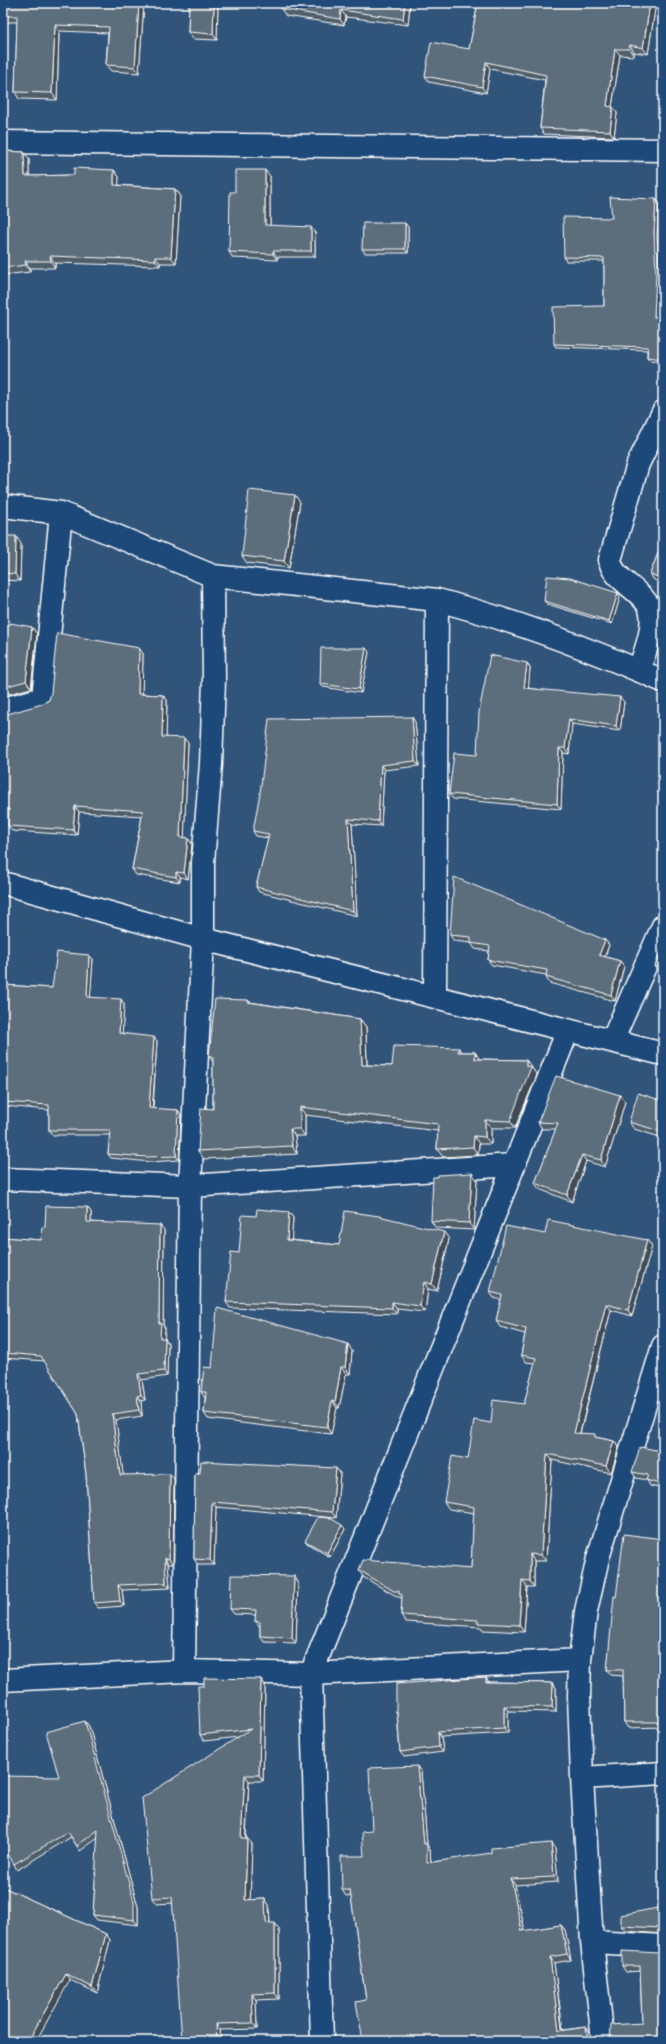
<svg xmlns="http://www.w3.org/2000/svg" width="666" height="2044" font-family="Sriracha,sans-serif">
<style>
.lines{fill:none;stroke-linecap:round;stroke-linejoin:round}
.minor-casing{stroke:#fff;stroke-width:25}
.minor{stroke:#1f4a7a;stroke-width:22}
.wall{fill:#4f5e6b;stroke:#fff}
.shaded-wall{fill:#404c57;stroke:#fff}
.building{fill:#5c6d7c;stroke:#fff}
</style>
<rect width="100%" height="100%" fill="#31547b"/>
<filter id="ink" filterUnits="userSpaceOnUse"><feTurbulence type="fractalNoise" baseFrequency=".025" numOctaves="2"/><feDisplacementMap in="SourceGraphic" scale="8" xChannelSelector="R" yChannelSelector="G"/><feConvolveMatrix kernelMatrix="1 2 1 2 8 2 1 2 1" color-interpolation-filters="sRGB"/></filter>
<g filter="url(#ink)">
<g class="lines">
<defs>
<path id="minor" d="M3,142L663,150
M3,506L61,513L213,576L437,600C514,620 590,649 663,681
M639,671C644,653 654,631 651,613C648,592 612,581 610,560L638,464L663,412
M3,709L43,698L61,513
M3,883L203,939L663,1054
M435,997L437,600
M612,1041L663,926
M3,1179L190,1186L513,1165
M184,1671L190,1186L203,939V862L211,764L214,680L213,576
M3,1680L184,1671L311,1674L580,1660
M582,1778L663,1773
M592,1942L663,1946
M322,2041L311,1674L568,1030
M603,2041L592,1942L582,1778L579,1696L580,1660L586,1611L598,1558L663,1346"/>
</defs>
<use href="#minor" class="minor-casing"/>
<use href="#minor" class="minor"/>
</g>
<path class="wall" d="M3,3H144L139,73L111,71L106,65L108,33L59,31L57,100L19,99L15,92L17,22H3Z
M158,3H218L217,40L193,39L188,32L189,4Z
M282,3H410L408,25L346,17L344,25L286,16L281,9Z
M478,3H656L648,54L634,52V56L620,55L612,107L617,113L614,137L544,134L540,128L545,80L490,69L486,93L429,82L425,76L469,49Z
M3,151L24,152L29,159V176L74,175L114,170L119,177L118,185L175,189L180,195L176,263H160V266L55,263V268H30V272L3,275Z
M270,176V226L315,233V257H277V260L233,258L229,252L235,192Z
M656,199L659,203L657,236L659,276L657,317H663V362L649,360L647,357V350L556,347L554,344L604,306V261H566L564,257L612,218Z
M408,227V253H365L362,249Z
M300,502L289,568L247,563L242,556Z
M3,536L21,544L20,581L3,580Z
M663,540V583L654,580L650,574Z
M618,593L620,597L612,624L547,604L544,601Z
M32,627L37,634L31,688L9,694L4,687V682L3,681V637Z
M139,648L143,654L142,694L163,695L167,700L166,737L188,743L184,838H188L192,844L188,879L180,877V882L136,875L132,869L142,816L79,812L77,835L12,831L8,826L9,815H3V734L4,735L42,704Z
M369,652L361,693L323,687L320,684Z
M530,668L528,688L624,702L620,731L572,724L569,754L563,753L561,809L453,799L449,794L477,755Z
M415,722L419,766L384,770L381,826L352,824L357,916L259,892L256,887L268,838L256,836L253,831Z
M663,779V799L658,793Z
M450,935L605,940L609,945L605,957L620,961L624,966L615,1001L549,983L546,977V975L492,965L488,960L489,951L475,949L471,943L454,941Z
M663,946V973L658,971L655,966Z
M89,955L93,959L90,997L124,1004L122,1033L157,1041L153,1109L178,1110L181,1115L179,1160L150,1162L111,1158L108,1154L110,1135H52L49,1130V1110L3,1106V985L52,988Z
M248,1000L250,1002L360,1019L366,1027L367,1065L392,1066L459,1048L461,1052H475L479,1059L526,1060L537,1075L515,1128H491V1144H479L478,1155L443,1157L437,1149L438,1131L305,1115V1136H295L297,1154L204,1159L198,1151L213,1109V1062L209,1056Z
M663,1101V1138L634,1129L629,1122Z
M625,1102L605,1167L586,1161L572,1202L539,1189L535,1183L556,1129H542L538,1122Z
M477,1180L474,1230L436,1228L431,1221Z
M87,1207L91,1212V1222L164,1230L163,1325L165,1328L164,1338L168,1343L167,1376L142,1380L145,1400L141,1401L142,1416L116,1420L123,1475L174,1479L173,1564H168L170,1588L122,1590L124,1606L98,1608L94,1603L86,1474L78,1414L45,1361L3,1358V1237L41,1240L45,1227Z
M289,1212L293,1218L291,1240L339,1245L449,1239L437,1291L428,1289L425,1312L397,1309V1314L230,1308L226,1302L239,1253L256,1216Z
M545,1234L647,1240L652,1246L632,1316L611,1310L580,1434L614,1441L619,1447L611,1473L552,1460L546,1561H534V1587H527L524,1632L483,1630L481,1627L406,1622L401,1615L402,1598L398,1597L363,1577L359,1570L471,1569L474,1513L449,1509L444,1502L468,1459L491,1423L524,1404L535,1363L526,1362L521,1355L525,1334L500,1327L496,1321L501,1300L494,1298L490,1292Z
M352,1351L350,1374H346L339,1408H337L331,1434L208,1419L204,1413L205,1398L201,1392L212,1368Z
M663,1441V1489L650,1486L647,1480L636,1478L632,1472L661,1451Z
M195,1473H340L336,1518L216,1507L214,1565H198L194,1559Z
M345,1529L330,1557L308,1544L305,1541Z
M663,1539V1727L628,1728L624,1722L623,1676L611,1675L607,1670L616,1597Z
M294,1576L298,1582L296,1643L264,1642L260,1636V1627L255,1621L256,1615L234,1614L230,1609Z
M261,1679L265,1685L263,1781H249L246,1838H247L252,1844L250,1900L265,1899L269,1905L270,1923L279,1929V1999L256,2000L257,2029L220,2030L221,2041L172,1903L156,1904L152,1898L239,1737L204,1741L200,1735L204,1686Z
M489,1682L553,1683L556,1688V1712L508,1711V1733L441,1737L443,1752L404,1757L400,1752L397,1714L396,1712Z
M89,1726L138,1907V1925L97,1920L93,1915L98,1838L80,1851L71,1837L17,1870L14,1864L59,1777Z
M421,1772L427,1845L430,1850L431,1862L555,1849L558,1882L515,1885L525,1931L561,1925L565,1930L571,1960L554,1963L563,2030L586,2027L590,2033L591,2041H363L366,2000L351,1896H346L342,1890L364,1856L372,1831Z
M3,1887L106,1934L110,1940L97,1993L70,1980Z
M663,1907V1934L625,1931L621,1926Z
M659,1953L642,2023L640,1971L626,1972L622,1966Z"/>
<path class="shaded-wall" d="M139,3H144L139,73L135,67Z
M214,3H218L217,40L213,34Z
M405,3H410L408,25L403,19Z
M650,3H656L648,54L643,48Z
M341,10L346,17L344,25L340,19Z
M55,25L59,31L57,100L52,93Z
M630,45L634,52V56L629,49Z
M615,49L620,55L611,113L607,106Z
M486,62L490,69L486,93L482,87Z
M613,107L617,113L614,137L610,131Z
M24,152L29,159V182L25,176Z
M114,170L119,177L118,192L114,185Z
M265,170L270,176V231L265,225Z
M175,189L180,195L176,263L171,257Z
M656,199L659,203L657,236L659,276L657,321L654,317V233Z
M405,223L408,227V253L405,249Z
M311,227L315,233V257L311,251Z
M273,251L277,257V260L273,254Z
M50,256L55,263V268L51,261Z
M155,257L160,263V266L155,260Z
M25,261L30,268V272L26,265Z
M295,495L300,502L289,568L284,561Z
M16,536L21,544L20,581L15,574Z
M618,593L620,597L612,624L609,621Z
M32,627L37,634L31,688L26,681Z
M139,648L143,654L142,700L138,694Z
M366,648L369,652L361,693L359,689Z
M527,663L530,668L528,693L524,688Z
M163,695L167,700L166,743L162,737Z
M620,697L624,702L620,731L616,726Z
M412,717L415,722L419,766L415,761Z
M569,719L572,724L569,754L565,748Z
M184,738L188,743L184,843L180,837Z
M559,748L563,753L561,809L557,804Z
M381,765L384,770L381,826L378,821Z
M75,806L79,812L77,835L73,830Z
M348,819L352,824L357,916L353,911Z
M188,838L192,844L188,879L184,873Z
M176,872L180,877V882L176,877Z
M605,940L609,945L603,961L599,955Z
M89,955L93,959L90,1002L87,997Z
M620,961L624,966L615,1001L611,995Z
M121,999L124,1004L122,1038L119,1033Z
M360,1019L366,1027L367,1073L362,1065Z
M154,1037L157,1041L152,1113L149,1108Z
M475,1052L480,1060L475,1059Z
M526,1060L537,1075L515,1128L510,1121L526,1066Z
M620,1095L625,1102L605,1167L601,1160Z
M300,1107L305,1115V1136L300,1129Z
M178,1110L181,1115L179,1160L176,1156Z
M485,1120L491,1128V1144L485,1137Z
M290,1129L295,1136L297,1154L292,1146Z
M474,1136L479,1144L478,1155L473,1147Z
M582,1155L586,1161L572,1202L567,1195Z
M472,1173L477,1180L474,1230L469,1223Z
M87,1207L91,1212V1228L87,1222Z
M289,1212L293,1218L291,1246L287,1240Z
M160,1225L164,1230L163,1325L165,1328L164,1343L160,1338L159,1323Z
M444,1232L449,1239L437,1291L432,1284Z
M647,1240L652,1246L632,1316L628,1310Z
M424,1282L428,1289L425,1312L420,1306Z
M392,1302L397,1309V1314L392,1308Z
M606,1304L611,1310L578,1440L574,1433Z
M165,1338L168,1343L167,1376L164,1371Z
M348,1344L352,1351L350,1374L345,1367Z
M341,1367L346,1374L339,1408L335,1402Z
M138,1374L142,1380L145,1400L141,1395Z
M137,1396L141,1401L142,1416L139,1410Z
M332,1401L337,1408L331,1434L327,1427Z
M112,1414L116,1420L124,1481L120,1475Z
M614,1441L619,1447L611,1473L606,1466Z
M547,1454L552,1460L546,1561L541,1555Z
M336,1468L340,1473L336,1518L332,1512Z
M170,1474L174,1479L173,1564L169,1559Z
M212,1502L216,1507L214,1565L210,1560Z
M342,1525L345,1529L330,1557L327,1553Z
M530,1554L534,1561V1587L530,1581Z
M165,1558L168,1564L170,1588L166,1583Z
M294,1576L298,1582L296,1643L292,1638Z
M522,1580L527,1587L524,1632L519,1625Z
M118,1585L122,1590L124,1606L120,1601Z
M486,1677L489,1682H486Z
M261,1679L265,1685L263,1781L259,1775Z
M553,1683L556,1688V1712L552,1707Z
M504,1706L508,1711V1733L504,1728Z
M85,1721L89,1726L138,1907V1925L134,1920Z
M438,1732L441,1737L443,1752L439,1747Z
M417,1766L421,1772L427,1845L430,1850L431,1869L427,1863L424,1844Z
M245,1775L249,1781L245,1844L241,1838Z
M247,1838L252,1844L250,1906L245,1900Z
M551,1843L555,1849L558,1882L554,1877Z
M511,1879L515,1885L526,1937L522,1931Z
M265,1899L269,1905L270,1929L266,1923Z
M275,1923L279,1929V1999L275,1993Z
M561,1925L565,1930L571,1960L567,1954Z
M106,1934L110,1940L97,1993L92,1987Z
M550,1957L554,1963L563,2037L559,2031Z
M66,1974L70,1980L36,2041H28Z
M252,1994L256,2000L257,2029L253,2023Z
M216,2024L220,2030L221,2041H217Z
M586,2027L590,2033L591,2041H588Z"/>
<path class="building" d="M3,3H139L135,67L106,65L109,27L55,25L52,93L15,92L17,16H3Z
M189,3H214L213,34L188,32Z
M282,3H405L403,19L341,10L340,19L281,9Z
M478,3H650L643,48L630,45L629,49H615L607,106L613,107L610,131L540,128L546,75L486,62L482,87L425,76L431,42L469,49Z
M3,151L24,152L25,176L74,175V168L114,170V185L175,189L171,257H155V260L50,256L51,261H25L26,265L3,268Z
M235,170H265V225L311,227V251H273V254L229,252L230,192H235Z
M610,197L656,199L654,233L656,273L654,317H663V359L647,357L648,347L554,344L553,307L604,306V258L564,257L563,217L612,218Z
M363,223H405V249H362Z
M249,490L295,495L284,561L242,556Z
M3,536H16L15,574L3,573Z
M663,540V579L650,574Z
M547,576L570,578L618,593L609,621L544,601Z
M10,623L32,627L26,681L4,687V678H3V625H10Z
M57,633L139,648L138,694L163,695L162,737L184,738L180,837L188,838L184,873L176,872V877L132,869L143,811L75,806L73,830L8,826L9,809H3V734L4,735V715L42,704L49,700L51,693Z
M321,648H366L359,689L320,684Z
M490,655L527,663L524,688L620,697L616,726L569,719L565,748H559L557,804L449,794L454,753L477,755L479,712Z
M412,717L415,761L381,765L378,821L348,819L353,911L256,887L269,834L253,831L260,793L269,719Z
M663,779V794L658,793Z
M454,877L605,940L599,955L620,961L611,995L546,977L547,970L488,960L490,946L471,943V937L450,935Z
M663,946V969L655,966Z
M57,952L89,955L87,997L121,999L119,1033L154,1037L149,1108L178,1110L176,1156L147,1157L108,1154L110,1130H49V1105L3,1102V985L52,988Z
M215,999L248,1000V1002L360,1019L362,1065L392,1066L394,1046L459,1048L458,1052H475V1059L526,1060V1066L531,1067L510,1121L485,1120V1137L474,1136L473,1147L437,1149L438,1124L300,1107V1129H290L292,1146L198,1151L201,1108L213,1109V1056H209Z
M556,1076L620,1095L601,1160L582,1155L567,1195L535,1183L558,1123L538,1122Z
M638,1093L663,1101V1132L629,1122Z
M472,1173L469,1223L431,1221L433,1177H438V1175Z
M46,1206L87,1207V1222L160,1225L159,1323H161L160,1338H165L164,1371L138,1374L141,1395L137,1396L139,1410L112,1414L120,1475L170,1474L169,1559L165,1558L166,1583L118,1585L120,1601L94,1603L86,1474L78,1414L41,1356L3,1353V1237L41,1240L42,1227H45Z
M257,1209L289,1212L287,1240L339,1245L345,1211L379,1216L444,1232L432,1284L424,1282L420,1306L392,1302V1308L226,1302L231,1252L239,1253L242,1215L256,1216Z
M548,1220L647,1240L628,1310L606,1304L574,1433L595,1434V1437L614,1441L606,1466L547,1454L541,1555L530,1554V1581L522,1580L519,1625L478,1623V1620L401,1615L402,1595L399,1594V1591H394L359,1570L363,1560L471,1569L474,1507L444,1502L452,1456L468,1459L474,1420L491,1423L493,1400L524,1404L536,1358L521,1355L526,1329L496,1321L502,1295L490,1292L506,1226L545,1234Z
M217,1308L348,1344L345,1367H341L335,1402L332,1401L327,1427L204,1413L206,1392H201L204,1367L212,1368Z
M661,1441H663V1485L646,1480L648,1475L632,1472L640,1447L661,1451Z
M201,1461L336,1468L332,1512L212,1502L210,1560L194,1559L195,1473H200Z
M318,1517L330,1518L342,1525L327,1553L305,1541Z
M624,1534L663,1539V1722H624L623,1670H607L614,1596L616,1597Z
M231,1575L294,1576L292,1638L260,1636V1622L255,1621L256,1610L230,1609Z
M486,1677V1682L553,1683L552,1707L504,1706V1728L438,1732L439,1747L400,1752L397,1712H396V1684Z
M204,1678L261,1679L259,1775H245L241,1838H247L245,1900L265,1899L266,1923H275V1993L252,1994L253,2023L216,2024L217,2041H182L172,1897L152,1898L142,1798L251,1729L200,1735L198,1686H204Z
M85,1721L134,1902V1920L93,1915L98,1830L77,1846L68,1832L14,1864L3,1846V1776L59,1777L46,1732Z
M417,1766L424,1844H427V1863L491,1853V1848L551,1843L554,1877L511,1879L522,1931L561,1925L567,1954L550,1957L559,2031L586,2027L588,2041H363L356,2002L366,2000L350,1890H342L341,1856H364L362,1832L372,1831L369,1768Z
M3,1887L106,1934L92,1987L66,1974L28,2041H3Z
M663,1907V1929L660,1928L621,1926V1915Z
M622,1951L659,1953L663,1952V2041H610L611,2025L642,2023L640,1966H622Z"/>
</g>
<rect width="666" height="2044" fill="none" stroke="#1f4a7a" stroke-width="16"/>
<rect x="8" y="8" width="650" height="2028" fill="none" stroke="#fff" stroke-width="1.5" filter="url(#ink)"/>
</svg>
